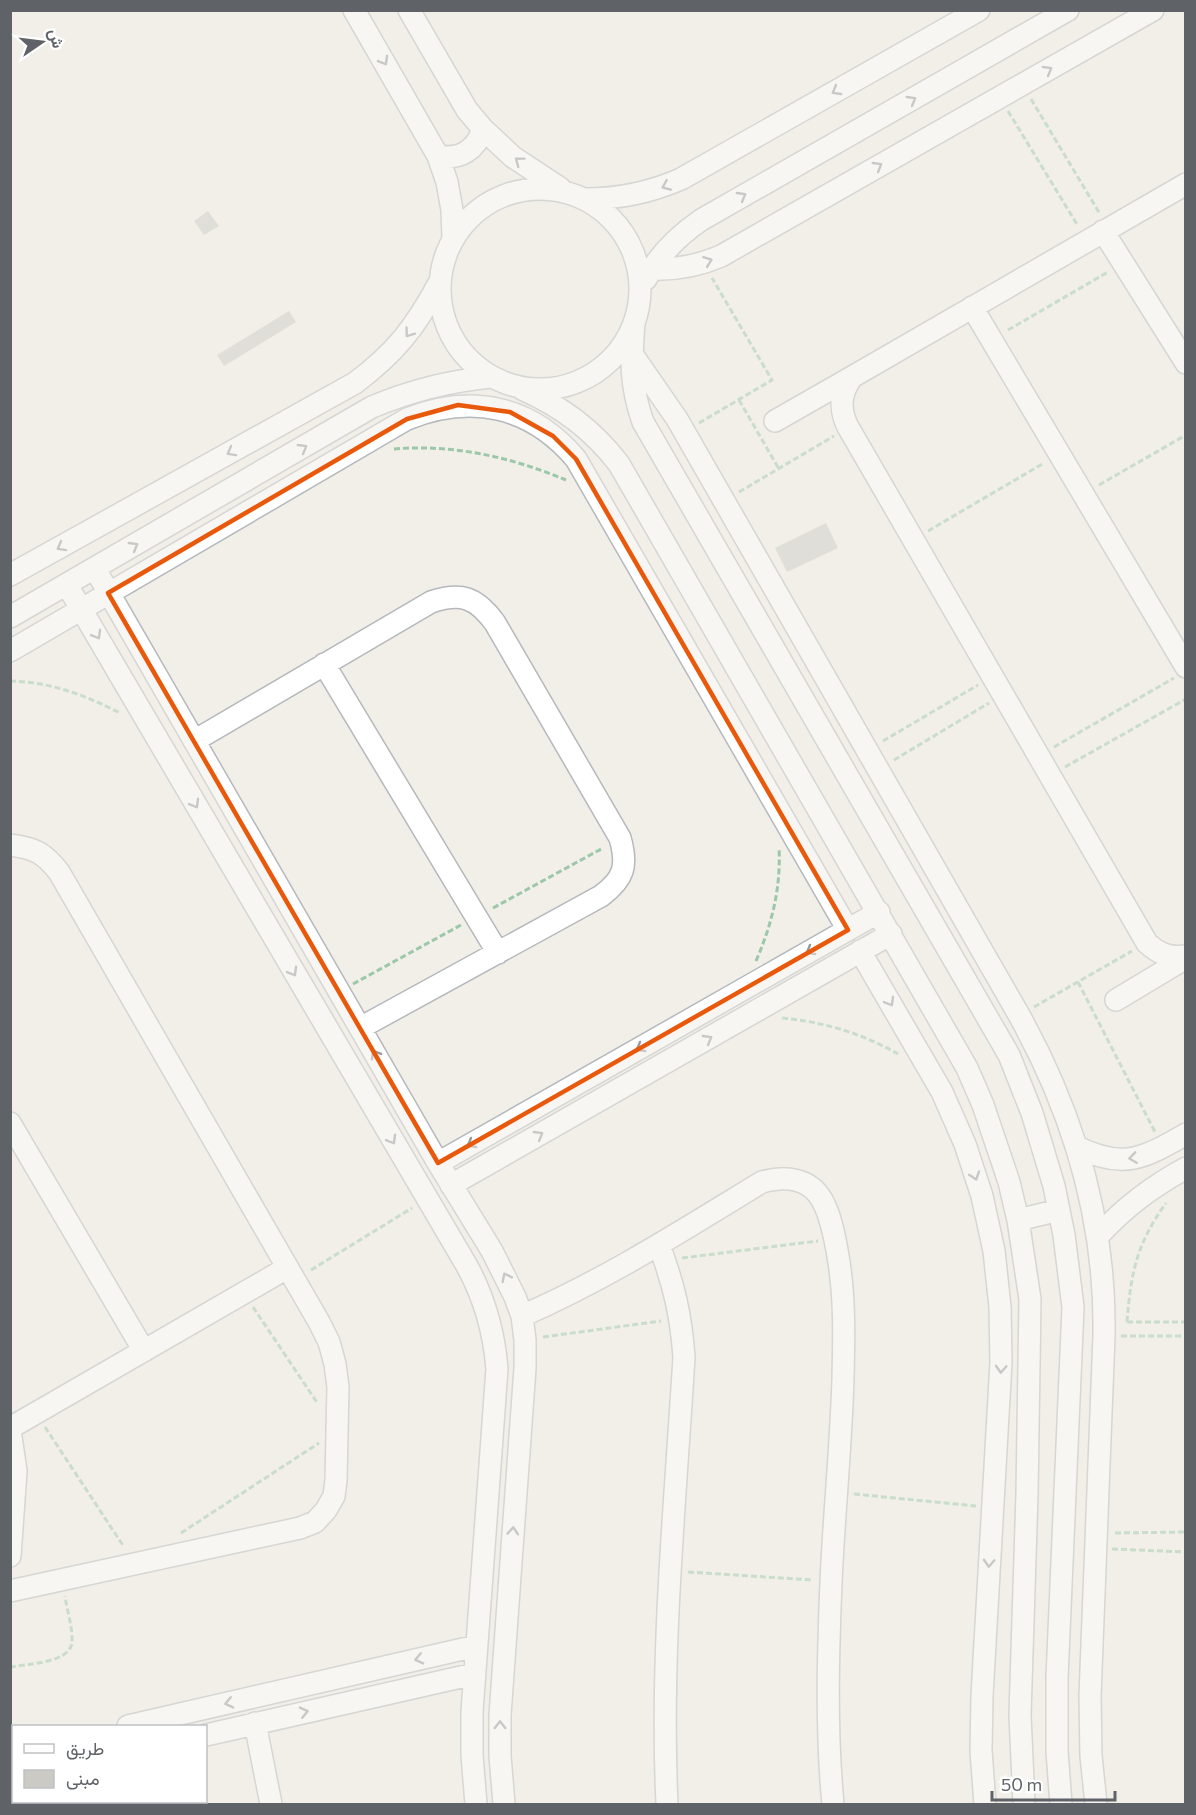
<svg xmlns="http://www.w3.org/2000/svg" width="1196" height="1815" font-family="Commissioner,Vazirmatn,sans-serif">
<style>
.building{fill:#cccac5}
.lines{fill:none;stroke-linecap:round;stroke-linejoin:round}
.minor-casing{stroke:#b5b8bc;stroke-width:24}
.path{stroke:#9cc7a9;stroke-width:3;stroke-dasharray:6 3;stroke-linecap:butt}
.minor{stroke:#fff;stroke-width:21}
.oneway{stroke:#979a9d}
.marked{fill:none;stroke:#e8590c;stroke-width:4.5;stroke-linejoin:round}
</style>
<rect width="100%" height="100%" fill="#f1efe8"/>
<path class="building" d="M208,211L219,226L204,235L194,221Z
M289,311L296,322L224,366L217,355Z
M826,523L838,548L787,572L775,548Z"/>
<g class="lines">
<defs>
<path id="minor" d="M354,10L438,156L447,182L452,210L453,238
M409,10L467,110L483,129L513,157L560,188
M438,156C460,160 476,150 483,129
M1186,184L852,377C840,394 839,409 848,427L1147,943C1159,954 1169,958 1186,956
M440 289a100 100 0 1 1 200 0a100 100 0 1 1-200 0Z
M585,199C620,199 649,193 681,179L979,10
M1103,231L1186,363
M651,269C677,270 698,266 721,256L1153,10
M646,279C659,254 678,236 701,220L1068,10
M972,307L1186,667
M634,323C631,362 630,385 643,422L1009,1055L1032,1113L1054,1186L1064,1235L1073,1307L1057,1678V1751L1061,1804
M632,354L677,419L1019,1015C1074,1114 1106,1222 1104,1336L1090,1696L1091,1756L1096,1804
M522,389C562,407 592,429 619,464L967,1068L983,1105L1009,1182L1018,1220L1030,1299L1027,1494L1020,1715L1024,1804
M775,421L852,377
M95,569L438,1163L492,1251L515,1297L522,1316L525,1340V1368L500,1715V1756L504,1804
M10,575L355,383C395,353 415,328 439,283
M67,585L467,1266C485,1299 494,1331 497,1369L472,1712V1755L476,1804
M10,617L372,407C410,391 449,381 491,377
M10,651L407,419C472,393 531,406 576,459L848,930
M324,664L498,953
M194,741L431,602C461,592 476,597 495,623L620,838C628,866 624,879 601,896L360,1028
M10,845C35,848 44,853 59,872L319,1322L329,1342L335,1364L338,1387L336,1480L334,1496L326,1510L315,1522L300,1528L10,1591
M860,951L942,1092L965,1144L982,1196L994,1251L1000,1307L1001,1362L982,1696L981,1751L985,1804
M1116,1000L1186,958
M10,1123L144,1351
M1077,1147C1124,1170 1144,1158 1186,1134
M438,1163L879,912
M451,1185L891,934
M1018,1220L1059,1210
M1097,1237C1125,1207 1150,1188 1186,1168
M659,1245C674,1285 681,1315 684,1357C675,1506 660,1656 667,1804
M522,1316C607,1279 683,1230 762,1182C784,1176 809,1177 822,1200C831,1216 835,1238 838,1256C845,1297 844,1337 843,1378C841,1447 834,1514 831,1582C828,1656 826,1731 833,1804
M10,1428L287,1268
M10,1430L16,1471L10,1556
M255,1723L271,1804
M128,1726L476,1646
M206,1735L474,1674
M10,1754L14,1753
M10,1779H14
M169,1802L170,1804"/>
</defs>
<use href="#minor" class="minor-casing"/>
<path class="path" d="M1031,99L1100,214
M1008,111L1078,226
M1008,330L1108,272
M739,400L779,469
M699,423L772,380L712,278
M394,449C453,444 511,457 566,480
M1099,485L1186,435
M739,492L834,436
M928,531L1044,463
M10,681C50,682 85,695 120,713
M883,741L978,685
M1054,747L1174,678
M894,760L989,703
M1065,767L1186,699
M493,908L603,848
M756,961C772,924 781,888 779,848
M1078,982L1155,1132
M353,984L461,925
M1034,1007L1132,951
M782,1018C824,1022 861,1033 898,1054
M682,1258L818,1241
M311,1270L412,1208
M253,1307L318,1404
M1127,1322C1131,1273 1136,1245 1166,1203
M1127,1322H1186
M1121,1336H1186
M543,1337L661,1321
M45,1427L124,1547
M854,1494L976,1506
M181,1533L319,1443
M1115,1533L1186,1532
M1112,1549L1186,1552
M688,1572L813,1580
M10,1667C27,1664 69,1663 72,1643C73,1628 67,1611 65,1596"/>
<use href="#minor" class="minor"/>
</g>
<defs><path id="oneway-chevron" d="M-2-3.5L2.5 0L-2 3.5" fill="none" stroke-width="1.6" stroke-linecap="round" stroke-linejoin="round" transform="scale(1.5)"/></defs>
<g class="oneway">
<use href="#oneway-chevron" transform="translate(384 61) rotate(60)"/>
<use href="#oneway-chevron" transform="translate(1048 70) rotate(-30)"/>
<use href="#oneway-chevron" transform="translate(836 91) rotate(150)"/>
<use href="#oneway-chevron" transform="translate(912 100) rotate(-30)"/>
<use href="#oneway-chevron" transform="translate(519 161) rotate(-143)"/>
<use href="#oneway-chevron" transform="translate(878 166) rotate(-30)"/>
<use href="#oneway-chevron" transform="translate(666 186) rotate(157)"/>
<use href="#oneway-chevron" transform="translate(742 196) rotate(-30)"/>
<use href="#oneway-chevron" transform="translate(708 261) rotate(-21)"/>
<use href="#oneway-chevron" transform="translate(409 333) rotate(126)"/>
<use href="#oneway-chevron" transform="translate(303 448) rotate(-30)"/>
<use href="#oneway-chevron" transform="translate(231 452) rotate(151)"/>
<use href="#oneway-chevron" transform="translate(134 546) rotate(-30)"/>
<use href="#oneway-chevron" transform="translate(61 547) rotate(151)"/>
<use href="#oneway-chevron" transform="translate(97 635) rotate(60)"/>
<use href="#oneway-chevron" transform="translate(195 804) rotate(60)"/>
<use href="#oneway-chevron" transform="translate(810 951) rotate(150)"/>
<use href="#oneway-chevron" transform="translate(293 972) rotate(60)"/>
<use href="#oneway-chevron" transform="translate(890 1002) rotate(60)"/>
<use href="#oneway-chevron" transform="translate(708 1039) rotate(-30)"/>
<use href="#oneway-chevron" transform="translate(640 1048) rotate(150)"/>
<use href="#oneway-chevron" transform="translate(375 1054) rotate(-120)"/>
<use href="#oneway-chevron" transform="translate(539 1135) rotate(-30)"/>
<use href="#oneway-chevron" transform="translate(392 1140) rotate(60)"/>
<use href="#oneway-chevron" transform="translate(471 1144) rotate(150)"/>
<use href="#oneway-chevron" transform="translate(1133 1158) rotate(172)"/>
<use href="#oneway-chevron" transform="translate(975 1176) rotate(72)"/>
<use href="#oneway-chevron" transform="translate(506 1277) rotate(-117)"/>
<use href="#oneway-chevron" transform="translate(1001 1369) rotate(93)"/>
<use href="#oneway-chevron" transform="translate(513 1531) rotate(-86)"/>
<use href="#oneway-chevron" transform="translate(989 1563) rotate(93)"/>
<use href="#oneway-chevron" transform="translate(419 1659) rotate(167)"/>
<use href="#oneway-chevron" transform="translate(229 1703) rotate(167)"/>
<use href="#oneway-chevron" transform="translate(304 1712) rotate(-13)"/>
<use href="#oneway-chevron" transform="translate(500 1725) rotate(-90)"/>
</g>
<path d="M0 0H1196V1815H0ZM458,405L510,412L553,436L576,459L848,930L438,1163L108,593L407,419Z" fill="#f1efe8" fill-opacity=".55" fill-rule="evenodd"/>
<path class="marked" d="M458,405L510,412L553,436L576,459L848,930L438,1163L108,593L407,419Z"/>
<rect width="1196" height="1815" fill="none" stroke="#5f6368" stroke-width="24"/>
<rect x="12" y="1725" width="195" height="78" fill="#ffffff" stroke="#bfc1c3" stroke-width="1.5"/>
<rect x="24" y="1744" width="30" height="9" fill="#ffffff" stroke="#bfc1c3" stroke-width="1.5"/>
<text x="66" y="1755" font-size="18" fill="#5f6368">طريق</text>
<rect x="24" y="1770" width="30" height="18" fill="#cccac5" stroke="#bfc1c3" stroke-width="1.5"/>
<text x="66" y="1785" font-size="18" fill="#5f6368">مبنى</text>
<g transform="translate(42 42) rotate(76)" stroke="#ffffff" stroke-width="4.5" paint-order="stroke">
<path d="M0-4.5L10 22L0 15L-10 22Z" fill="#5f6368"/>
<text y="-9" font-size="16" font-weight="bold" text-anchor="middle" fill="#5f6368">ش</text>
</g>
<path d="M992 1791v9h123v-9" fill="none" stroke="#5f6368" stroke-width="3"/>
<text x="1001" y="1791" font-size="18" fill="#5f6368" stroke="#ffffff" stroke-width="4.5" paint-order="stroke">50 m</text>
</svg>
